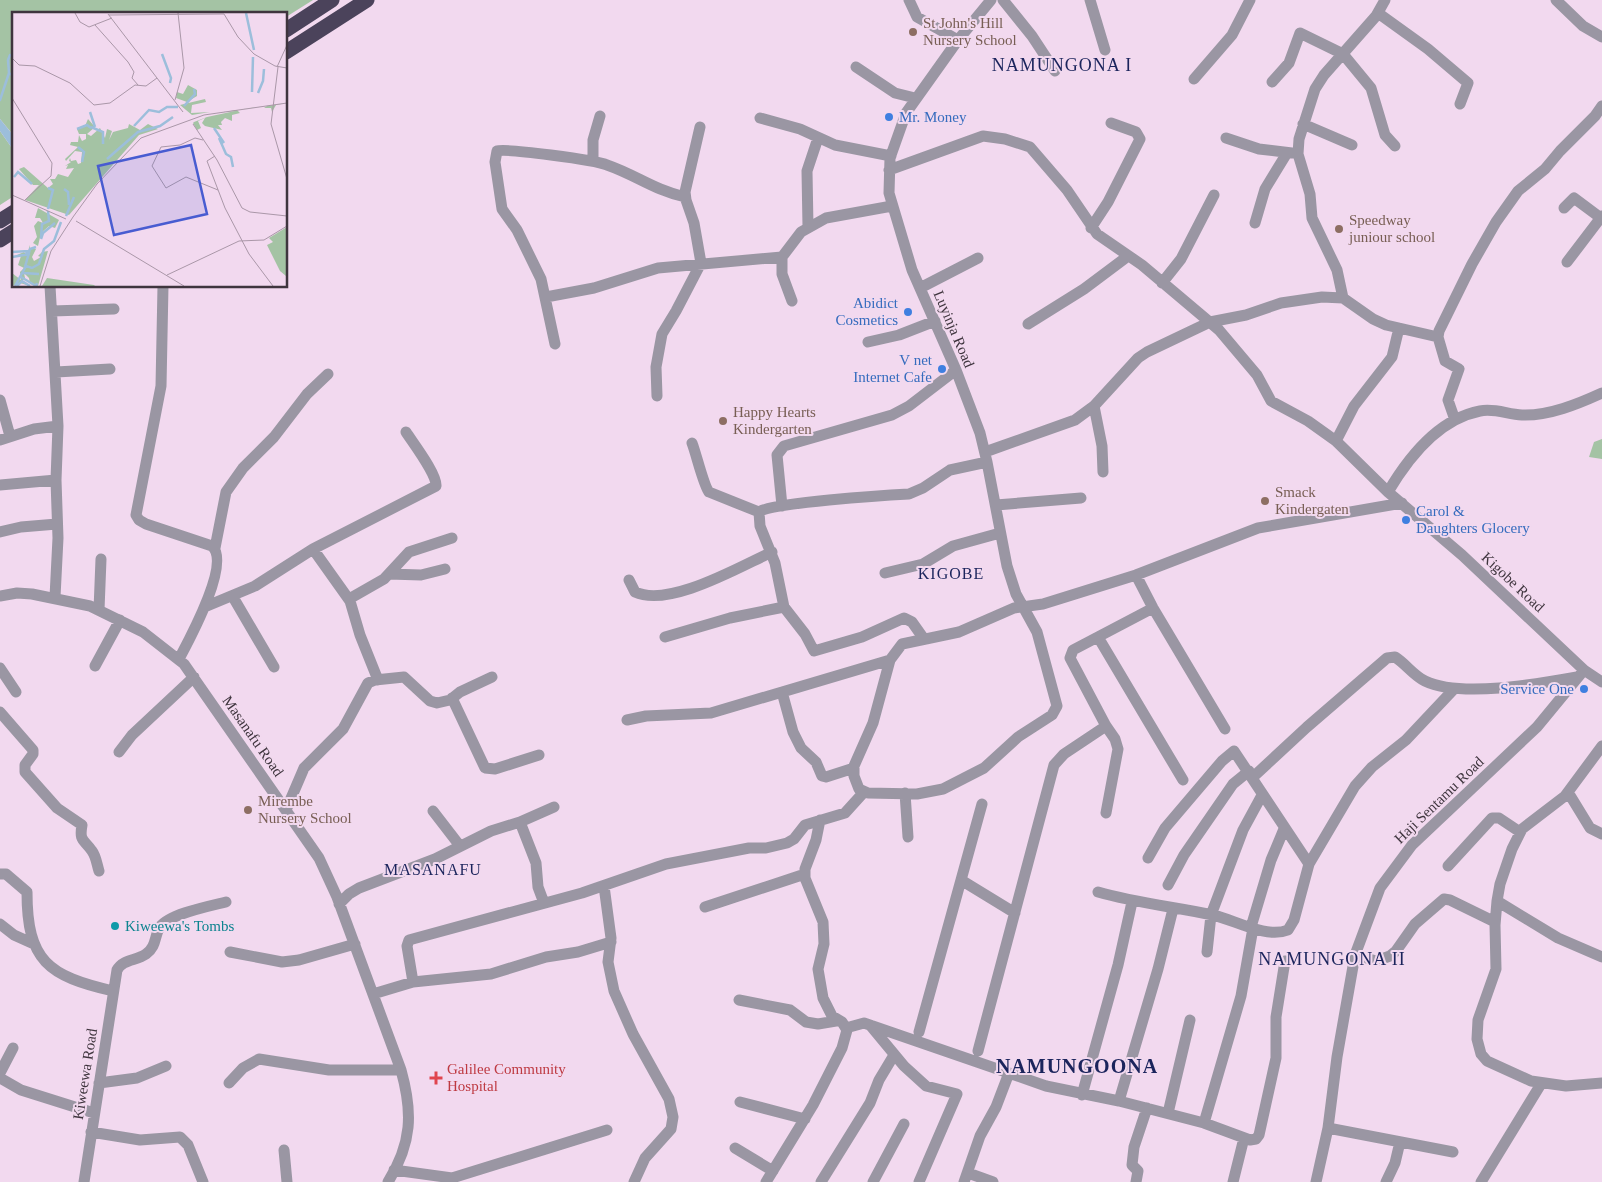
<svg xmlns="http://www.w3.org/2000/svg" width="1602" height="1182" font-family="Georgia,serif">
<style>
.green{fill:#a4c3a4}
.water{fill:#9cbedb}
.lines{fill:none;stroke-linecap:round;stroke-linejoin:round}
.stream{stroke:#9cbedb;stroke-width:2.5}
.minor{stroke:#9a96a3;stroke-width:11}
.highway{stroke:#4b435b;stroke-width:15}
.education-dot{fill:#8d6e63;stroke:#f2d9ef;stroke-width:2}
.shop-dot{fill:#3f7fe0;stroke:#f2d9ef;stroke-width:2}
.culture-dot{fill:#0f9aa8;stroke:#f2d9ef;stroke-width:2}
.health-dot{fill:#e0444e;stroke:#f2d9ef;stroke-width:2}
.labels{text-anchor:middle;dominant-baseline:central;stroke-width:4;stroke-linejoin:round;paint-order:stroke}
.education-label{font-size:15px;fill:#785e54;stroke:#f2d9ef;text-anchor:start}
.shop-label{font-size:15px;fill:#366cbe;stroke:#f2d9ef;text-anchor:end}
.street-label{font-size:15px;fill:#3f353e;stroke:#f2d9ef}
.culture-label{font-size:15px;fill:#0d838f;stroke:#f2d9ef;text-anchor:start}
.health-label{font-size:15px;fill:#be3a42;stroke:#f2d9ef;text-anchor:start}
.neighbourhood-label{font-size:16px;letter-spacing:1px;fill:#1b245c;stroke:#f2d9ef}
.quarter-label{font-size:18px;letter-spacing:1px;fill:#1b245c;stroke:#f2d9ef}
.district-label{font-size:20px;font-weight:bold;letter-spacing:1px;fill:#1b245c;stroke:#f2d9ef}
.inset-river{fill:none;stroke:#9cbedb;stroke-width:2.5}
.inset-road{fill:none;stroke:#aa97a8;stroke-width:1}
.view{fill:#485cd1;fill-opacity:0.15;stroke:#485cd1;stroke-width:2.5}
.inset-edge{fill:none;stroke:#3f353e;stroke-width:2.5}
</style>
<rect width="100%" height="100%" fill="#f2d9ef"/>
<path class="green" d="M0,0H313L286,17V14H14V136L0,119Z
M0,131L14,151V196L0,205Z
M1602,439V459L1589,457L1594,442Z"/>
<path class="water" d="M0,119L13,135L14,151L0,131Z"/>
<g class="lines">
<path class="stream" d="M9,73L12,75L14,92
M0,100L9,73L8,60L10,55"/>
<path class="minor" d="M909,0L917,17L958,40
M991,0L958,40L906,113L890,158L889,193L912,270L956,370L980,433L987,462L1007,566L1016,594L1037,632L1057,706L1052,715L1018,737L984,768L943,789L917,794L868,793L859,789L854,776V766L873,723L890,660L902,644L959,632L1014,608L1043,604L1136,575L1258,528L1402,503
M1003,0L1032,36L1055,71
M1090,0L1105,50
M1556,0L1583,26L1602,37
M1378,13L1428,49L1468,83L1460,104
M856,67L895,93L915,98
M1194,79L1232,35L1250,0
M1272,82L1289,63L1300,33L1343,54L1371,88L1385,135L1395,146
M760,118L800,129L835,145L891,156
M1303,124L1352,145
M1226,138L1259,149L1292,153
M593,161V140L600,116
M889,170L983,136L1005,139L1030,147L1067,190L1097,234L1142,265L1219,330L1257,375L1271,401L1308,421L1336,441L1388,492L1462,555L1584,670L1602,682
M1564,208L1574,198L1601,218
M1255,223L1265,189L1287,153
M808,227L807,171L818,138
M1091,228L1108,202L1140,139L1136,132L1111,123
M1567,262L1602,216
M1162,283L1181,259L1214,195
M50,286L58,426L56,480L58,538L55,597
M163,286L161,386L136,515L139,520L146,524L212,546C231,563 189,640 179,659
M920,288L978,258
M546,297L594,288L658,268L782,257
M1343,298L1337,270L1312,218L1310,194L1298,154L1299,139L1315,89L1324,75L1376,16L1385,0
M792,301L782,274V257L801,232L826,218L892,206
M52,311L114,309
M1028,324L1084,289L1128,256
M868,342L899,335L935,321
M555,344L541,279L517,230L502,209L495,162L497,151C505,148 596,160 607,165C636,175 654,190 685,197
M56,372L110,369
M657,396L656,367L662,334L676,311L701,263L694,223L686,200L685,192L700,127
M0,400L10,436
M1094,406L1102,446L1103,472
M1455,420L1448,400L1459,369L1445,361L1438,337L1439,331L1472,264L1496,222L1518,191L1545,169L1560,151L1595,116L1602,106
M0,440L34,429L58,426
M1336,441L1354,406L1392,357L1399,328
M692,443C696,453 704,487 709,492L759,512
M985,452L1075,420L1094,406L1138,358L1147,352L1210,322L1246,315L1281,303L1322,297L1343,298L1373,319L1386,325L1438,337
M0,485L56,480
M1388,492C1408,458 1439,419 1480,411C1494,408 1507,414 1522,415C1549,416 1578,404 1602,393
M996,505L1081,498
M782,506L777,455L784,446L892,415L909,406L956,370
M0,532L21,527L57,524
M215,548L226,492L243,468L274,437L307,394L328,374
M313,549L350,601L360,635L378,680
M885,573L923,564L953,546L1000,533
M389,574L421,575L445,569
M1136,575L1153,608L1225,729
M629,580L635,592C669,608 739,567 772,552
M0,596L17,593L32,594L90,606L143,632L184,664L319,858L337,897L401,1070C413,1113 412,1143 388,1182
M233,597L274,667
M349,599L384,579L409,552L452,538
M207,606L255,586L313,549L436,486C437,474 413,443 406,432
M99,610L101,559
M665,637L730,618L784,607
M1098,637L1183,780
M924,639L912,622L904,618L862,637L814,651L805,634L784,607L775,563L760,526L759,512C766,503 889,495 909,494L923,488L950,470L987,462
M95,666L120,620
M0,668L16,692
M782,692L793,732L801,748L816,762L822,776L826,777L854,768
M452,698L485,768L495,769L539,755
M0,712L33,750V754L25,765V772L57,808L82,825C79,842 84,839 92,851C96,856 97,865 99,871
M627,720L646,716L711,713L890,660
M1602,746L1565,796L1522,829L1512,849L1500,884L1497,901L1495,925L1496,969L1478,1020L1477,1039L1481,1054L1487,1061L1531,1081L1566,1086L1602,1083
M119,752L132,735L194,677
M1252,778L1307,727L1387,658L1395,657C1406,664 1413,675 1425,681C1460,698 1538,684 1577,677
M1568,792L1590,828L1602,834
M905,793L908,837
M286,810L304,768L343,729L368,683L375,680L404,677L430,701L437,703L450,700L460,692L492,677
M433,811L460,846
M1106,813L1118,749L1115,739L1106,726L1070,658L1073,650L1153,608
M520,822L536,863L538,887L544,903
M1148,858L1165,828L1222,761L1234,751L1309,864
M1448,866L1492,818H1499L1520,832
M0,874H6L27,892C27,961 48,976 113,991
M961,880L1015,913
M1168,885L1184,855L1233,784L1249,771
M604,886L611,938L608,962L614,991L633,1034L669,1099L673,1117L671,1129L645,1158L634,1182
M1098,892C1136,903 1175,907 1213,915C1235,920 1266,939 1288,930L1294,920L1309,864L1355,786L1372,767L1406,740L1454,689
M1497,901L1558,938L1602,957
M339,904L349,894L359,888L435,859L491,831L520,822L554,807
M705,907L805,874
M0,924L14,935L34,944
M1251,927L1271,860L1284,829
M230,952L282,962L299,960L355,944
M1207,952L1211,915L1243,830L1262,795
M1355,955L1376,961L1390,956L1396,951L1415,924L1444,899L1450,900L1495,922
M413,982L407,946L409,940L582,893L666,864L749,848H766L787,843L794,839L805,825L845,813L864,792
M373,994L413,982L491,974L546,957L578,952L611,942
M739,1000L790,1010L806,1022L818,1024L836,1021
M870,1025L904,1066L926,1086L957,1094L919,1182
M846,1028L864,1023L1009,1073
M919,1032L982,804
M978,1051L1054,765L1064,754L1106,726
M0,1073L13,1048
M0,1078L21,1090L94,1113
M99,1083L137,1078L166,1066
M229,1083L243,1068L259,1059L329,1070H401
M1082,1095L1118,965L1132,902
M1119,1101L1158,969L1173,909
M740,1102L805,1119
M1168,1113L1190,1020
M1204,1123L1250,1140L1256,1139L1259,1135L1276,1058V1017L1285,961
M1328,1128L1453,1152
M91,1132L140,1140L180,1137L188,1145L203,1182
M735,1148L773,1171
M284,1150L287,1182
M394,1170L452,1178L607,1130
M968,1173L993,1182
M84,1182L117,970C123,959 136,961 146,954C157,946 154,936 160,927C169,914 210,906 226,902
M766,1182L813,1105L842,1048L847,1030L842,1022L832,1016L823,998L818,969L824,944L823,922L805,878V869L816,840L820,820
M821,1182L870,1103L879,1080L894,1055
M873,1182L904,1124
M964,1182L980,1136L996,1107L1009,1073L1046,1086L1119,1101L1204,1123L1241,996L1253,928
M1136,1182L1138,1171L1132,1165L1134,1147L1147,1108
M1233,1182L1244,1138
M1316,1182L1328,1128L1337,1057L1355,955L1380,888L1412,845L1537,727L1584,670
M1386,1182L1395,1163L1400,1142
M1481,1182L1541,1084"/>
<path class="highway" d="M286,30L332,0
M286,52L367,0
M0,221L14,212
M0,240L14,231"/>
</g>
<g class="education-dot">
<circle cx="913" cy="32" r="5"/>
<circle cx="1339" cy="229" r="5"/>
<circle cx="723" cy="421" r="5"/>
<circle cx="1265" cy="501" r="5"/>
<circle cx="248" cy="810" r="5"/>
</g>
<g class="shop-dot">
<circle cx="889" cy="117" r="5"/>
<circle cx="908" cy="312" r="5"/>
<circle cx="942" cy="369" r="5"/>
<circle cx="1406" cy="520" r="5"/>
<circle cx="1584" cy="689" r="5"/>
</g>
<circle class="culture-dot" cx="115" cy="926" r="5"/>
<path class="health-dot" d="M433.5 1070.5h5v5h5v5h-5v5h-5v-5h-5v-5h5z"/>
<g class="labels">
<g class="education-label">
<text x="923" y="23">St John's Hill<tspan x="923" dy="17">Nursery School</tspan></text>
<text x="1349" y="220">Speedway<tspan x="1349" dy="17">juniour school</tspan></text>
<text x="733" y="412">Happy Hearts<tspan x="733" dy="17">Kindergarten</tspan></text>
<text x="1275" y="492">Smack<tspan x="1275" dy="17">Kindergaten</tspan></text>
<text x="258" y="801">Mirembe<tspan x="258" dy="17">Nursery School</tspan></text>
</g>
<g class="shop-label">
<text x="899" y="117" text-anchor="start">Mr. Money</text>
<text x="898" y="303">Abidict<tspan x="898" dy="17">Cosmetics</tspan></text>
<text x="932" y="360">V net<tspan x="932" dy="17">Internet Cafe</tspan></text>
<text x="1416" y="511" text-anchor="start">Carol &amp;<tspan x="1416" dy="17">Daughters Glocery</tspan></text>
<text x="1574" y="689">Service One</text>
</g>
<g class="street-label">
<text transform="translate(954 329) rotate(67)">Luyinja Road</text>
<text transform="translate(1513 582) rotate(43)">Kigobe Road</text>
<text transform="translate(253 736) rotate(55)">Masanafu Road</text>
<text transform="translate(1439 800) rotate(-44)">Haji Sentamu Road</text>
<text transform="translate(85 1074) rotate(-81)">Kiweewa Road</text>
</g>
<g class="culture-label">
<text x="125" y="926">Kiweewa's Tombs</text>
</g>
<g class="health-label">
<text x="447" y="1069">Galilee Community<tspan x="447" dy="17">Hospital</tspan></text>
</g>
<g class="neighbourhood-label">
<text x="951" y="573">KIGOBE</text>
<text x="433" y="869">MASANAFU</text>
</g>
<g class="quarter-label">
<text x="1062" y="65">NAMUNGONA I</text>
<text x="1332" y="959">NAMUNGONA II</text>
</g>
<g class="district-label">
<text x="1077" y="1066">NAMUNGOONA</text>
</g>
</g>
<g transform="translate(12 12)">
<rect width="275" height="275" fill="#f2d9ef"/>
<path d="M176,73L185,78V84L175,90L164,86L165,80L171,82ZM193,87L194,90L180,93L179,101L198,100L180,103L168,93ZM275,91L264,93L260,100L259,96H252L255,94L225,98L228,101L220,103V109L213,106L209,110L210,113H206L210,118L193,114L190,111L193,106L186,109L189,116L185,118L181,111L182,110L195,105L223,99L211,100ZM76,107L83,115L75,122L79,124L88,116L93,126L95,117L100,119L97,128L101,120L116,116L117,112L128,118L136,112L146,117L127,123L57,203L13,188L27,173H21L7,157L12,155L36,176L41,172L38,167H43L46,162L56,165L62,156L54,157L56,153L53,154L59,150L57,149L58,146L59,149L64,148L66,152L69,151L70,140L63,139L54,149L53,147L66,135L58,133L59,130H66L67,123L70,129L74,127V122H67L65,117L73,114ZM26,196L47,208L43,216L37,214L29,221L26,234L21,231L25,225L22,214L26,209L31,211L28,206H23ZM275,215V263L274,264L268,259L255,233L261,230L257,226ZM18,233V236L24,237L20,245L22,249L29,245L26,244L30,240L36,239L26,274L18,272L17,266L12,261L13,266L10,269L18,274L8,271L0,274V261L9,268L8,260L12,256L6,253L9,244L5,243L12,240L15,243ZM35,266L82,273L83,274H30Z" fill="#a4c3a4"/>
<path class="inset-river" d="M234,1L242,38M150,42L159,66L158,71M240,80L241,45M246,81L251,69L252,57M172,94L183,82L182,77M78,100L83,115M122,114L137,98L147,100L155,95H166M79,115L91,120V132M202,116L212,131M65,117L75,113L79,116M207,126L214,142L219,145L221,155M66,135L72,140L70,150M95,147L126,120L148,114L161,105M2,165L6,160L20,172M36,176L41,178L36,197M52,177L56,180L57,193M54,204L62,185M29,226L30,212L37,209L36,199M29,227L31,221L43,211M0,240L15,239L14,243M0,245L18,242M13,255L18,237L24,235M11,261L27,262M9,265L24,274L25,271M3,274L14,254L20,256L27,252L32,237L42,229L49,210M5,274L10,269L18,274"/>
<path class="inset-road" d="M63,1L68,10L77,15L100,6M96,2L171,100M97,3L212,2L226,25L242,42L263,54L275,56M83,13L116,50L122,60L120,66L126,73M0,46L7,53L23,54L58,71L82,93L98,91L123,73L134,74L145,66M265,55L275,33M266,55L259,112L275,167M0,86L40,151L39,164L13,188M163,88L172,56L166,1M181,112L205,148L230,196L238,200L275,204M191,128L183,126L168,133L149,135L140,154L154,176L174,165L206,178M203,144L195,149L213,196L237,242L261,274M0,183L54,207M64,209L172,274M155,263L227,229L252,228L275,214M28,274L39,239L61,205L85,172L129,126L192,103L275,91"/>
<path class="view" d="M179,133L195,202L102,223L86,154Z"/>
<rect width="275" height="275" class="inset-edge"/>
</g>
</svg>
